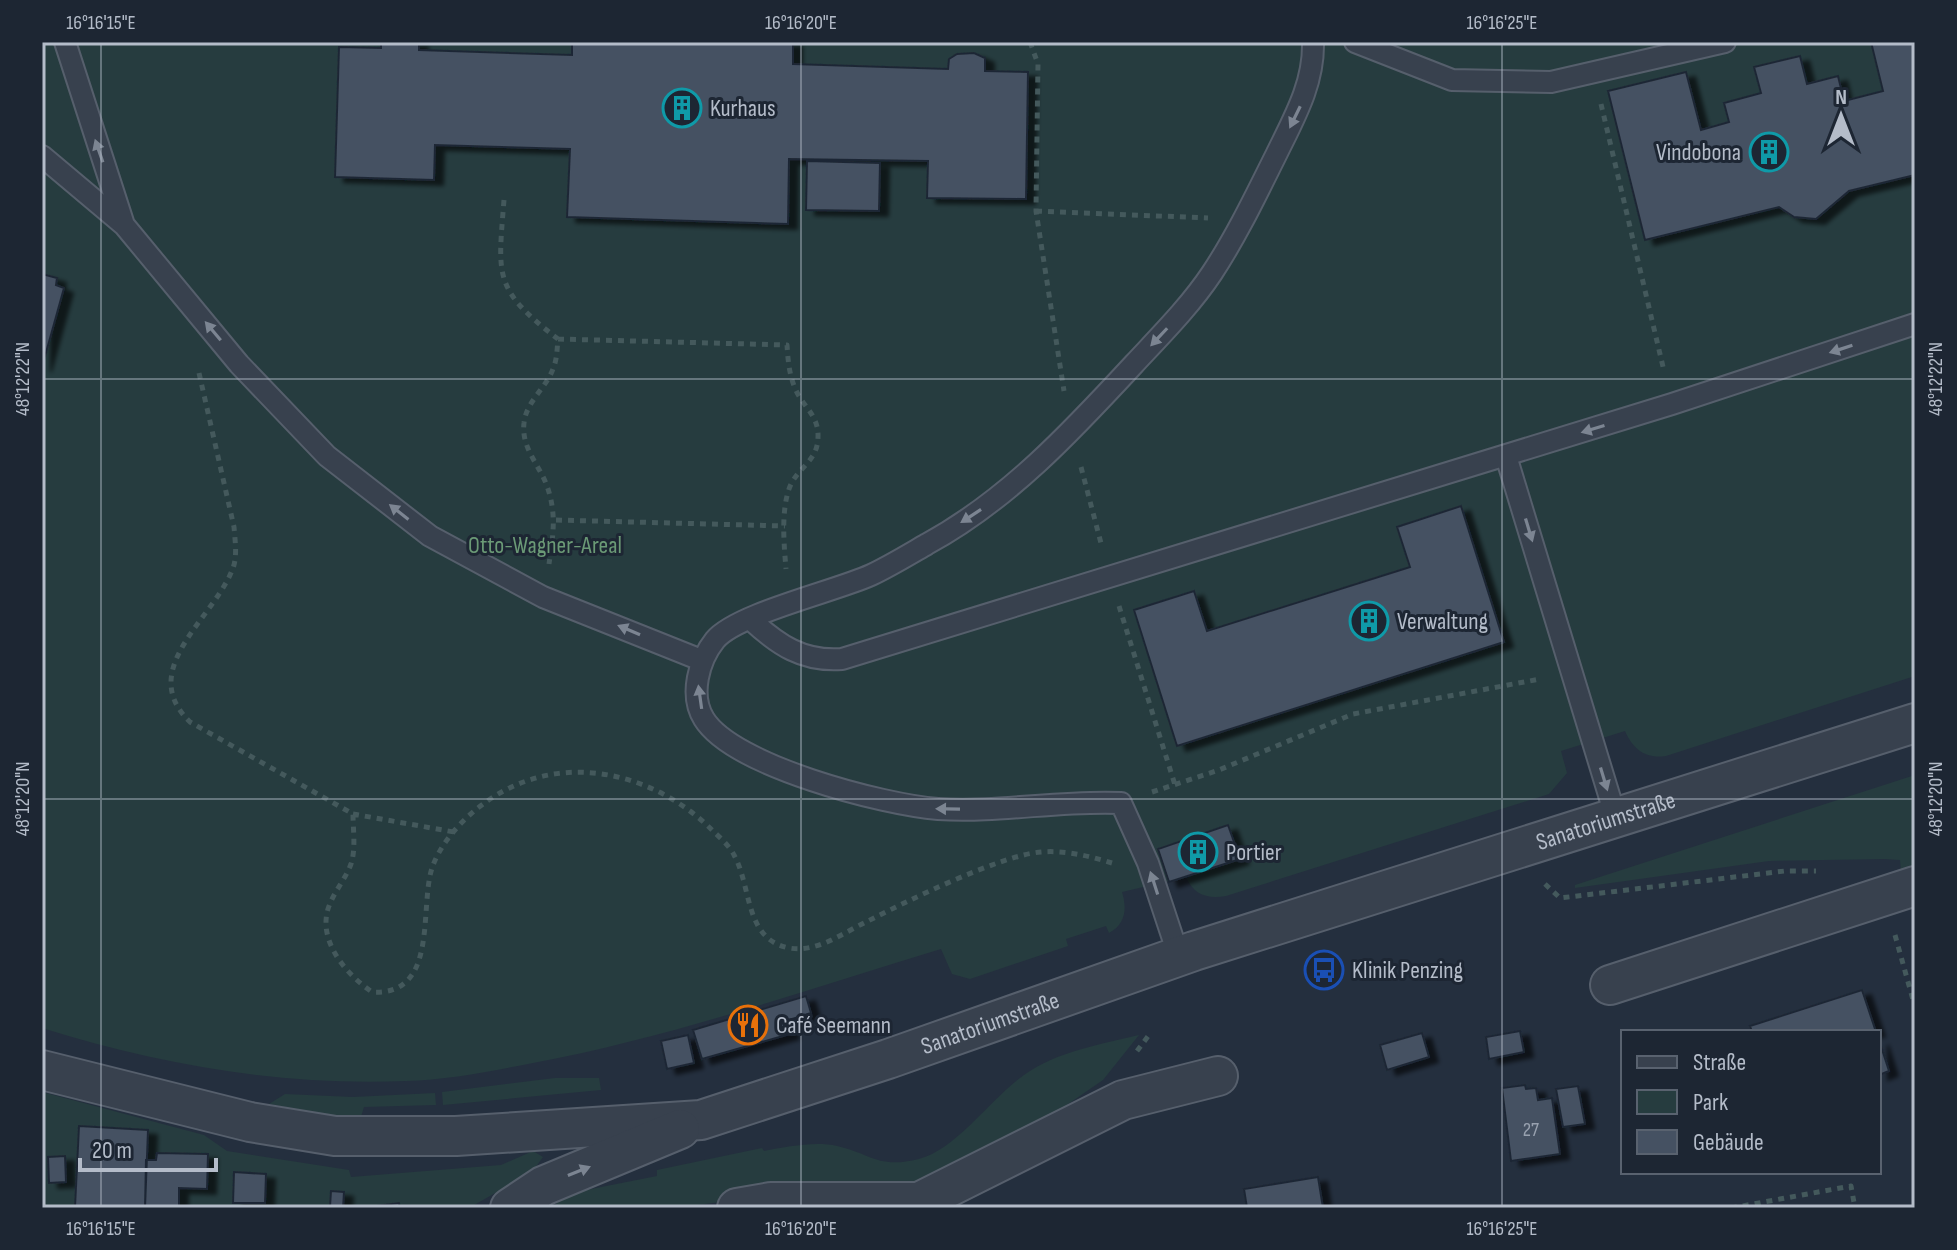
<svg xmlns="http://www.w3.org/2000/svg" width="1957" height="1250" font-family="'Sofia Sans Condensed',sans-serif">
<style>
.green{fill:#263c3f}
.building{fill:#455162;stroke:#1f2835;stroke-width:2;filter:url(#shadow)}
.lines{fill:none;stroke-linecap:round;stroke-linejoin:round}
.service-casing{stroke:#565f6c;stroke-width:24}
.minor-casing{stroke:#565f6c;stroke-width:42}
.path{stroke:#44595c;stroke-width:5;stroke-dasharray:6 6;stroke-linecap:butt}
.service{stroke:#38414e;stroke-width:20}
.minor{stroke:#38414e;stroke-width:38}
.oneway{fill:#7c8592}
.ticks{fill:none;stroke:#b4bcc9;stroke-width:2;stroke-opacity:0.45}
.labels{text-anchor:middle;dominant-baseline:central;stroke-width:6;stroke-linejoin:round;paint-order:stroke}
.number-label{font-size:20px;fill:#98a1af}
.poi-label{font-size:24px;fill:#b4bcc9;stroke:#1d2633;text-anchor:start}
.park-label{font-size:24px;fill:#6b9a76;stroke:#1d2633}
.street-label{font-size:24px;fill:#b4bcc9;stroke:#1d2633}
.neatline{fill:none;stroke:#b4bcc9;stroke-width:3}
.ticks-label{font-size:20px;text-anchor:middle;fill:#b4bcc9}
</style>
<defs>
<filter id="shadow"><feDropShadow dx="9" dy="5" stdDeviation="2" flood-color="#0009"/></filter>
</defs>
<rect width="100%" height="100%" fill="#242f3e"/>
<path class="green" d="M42,42H1915V676L1666,756C1645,759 1633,749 1625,731L1561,751L1567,773L1549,794L1226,896C1207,899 1194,895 1186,877L1122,892C1127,908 1126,924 1109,933L1106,926L1066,939L1068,946L970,979L952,974L941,949C806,990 672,1037 533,1063C492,1071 448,1080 406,1081C281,1086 161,1065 42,1028Z
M1915,775V866L1901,871L1900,860L1885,859L1769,861L1575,888V885Z
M1139,1035L1103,1080L1000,1151L930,1186L800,1191L676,1208H552L566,1194L657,1176V1170L762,1148L764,1151C786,1147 815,1141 837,1146C872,1154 878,1169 919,1159C957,1149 990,1099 1024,1075C1058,1051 1099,1045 1139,1035Z
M555,1078H599L601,1090L443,1105L442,1092Z
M42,1092L204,1135L227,1151L349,1170L351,1177L501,1165L533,1151L543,1157L532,1172L469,1208H42Z
M435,1093L436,1105L364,1107L360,1120L269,1104L285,1094L353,1097Z"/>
<path class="building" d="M381,42H419V50L572,55V42H793V64L948,69L949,59L957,54L974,53L985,58V71L1028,72L1026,199L927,198L928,161L789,159L788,224L567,217L570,149L435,145L434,180L335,177L339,47L381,48Z
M1871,42H1915V175L1849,191L1816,219L1794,217L1779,207L1645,240L1608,91L1686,72L1701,130L1729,122L1724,103L1761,93L1754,67L1800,56L1807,84L1838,76L1844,101L1883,91Z
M807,161L880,163L879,211L806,210Z
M42,274L57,278L56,285L64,288L42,367Z
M1461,506L1504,642L1177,746L1134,610L1194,591L1207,631L1410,567L1397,527Z
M1228,825L1240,859L1169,882L1158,849Z
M1862,990L1876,1032H1752L1750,1026Z
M806,996L811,1013L786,1021L790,1034L702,1059L693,1030Z
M1520,1031L1524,1052L1489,1059L1486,1037Z
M1422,1033L1429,1057L1387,1070L1380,1045Z
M688,1035L694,1063L667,1069L661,1041Z
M1879,1040L1889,1071L1879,1075Z
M1525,1085L1526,1089L1536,1088L1538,1100L1552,1098L1560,1154L1511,1161L1502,1088Z
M1578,1086L1585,1124L1563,1127L1556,1089Z
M79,1126L148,1130L145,1208L75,1207Z
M157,1153L208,1154L207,1189L179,1188V1208H145L146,1160H156Z
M65,1156L66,1182L49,1183L48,1157Z
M234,1172L266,1174L265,1203H233Z
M1318,1177L1323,1208H1247L1244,1189Z
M331,1191L344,1192L343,1208L330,1207Z
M399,1203L400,1208H361Z"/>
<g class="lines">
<defs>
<path id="service" d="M65,42L124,225
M1355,42L1452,80L1551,82L1725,42
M42,156L124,225L239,364L327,456L430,536L543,597L701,660
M1506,456L1616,818
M750,619C778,645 803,662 842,659L1672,404L1915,324
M1179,957L1148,863L1121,803C1060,800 999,813 938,809C884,805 733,766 704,719C689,695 699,660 715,640C736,614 836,591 871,575C890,566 908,555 927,544C1008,500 1072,431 1134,364C1161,335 1190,306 1212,273C1237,235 1256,195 1276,155C1294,118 1314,84 1313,42"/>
<g id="minor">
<path d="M1610,985L1915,886"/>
<path id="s1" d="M42,1070L250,1122L335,1136H456L701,1120L888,1059L1194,951L1915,723"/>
<path d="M510,1208L543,1186L680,1129"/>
<path d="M737,1208L771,1202H919L1123,1100L1218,1076"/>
</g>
</defs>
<use href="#service" class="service-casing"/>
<use href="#minor" class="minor-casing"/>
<path class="path" d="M1030,42L1038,64L1036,211L1064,391
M1601,104L1664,371
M504,200C498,277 493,289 558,339C557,349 557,360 553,369C546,388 526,402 524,423C521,448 539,464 547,486C557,514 553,536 549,564
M1036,211L1208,218
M558,339L787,345C788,360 789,374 795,388C802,406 819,415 818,437C818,462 796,468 789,489C781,512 784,545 786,569
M199,373L234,527C235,540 237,553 234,565C218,616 134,668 190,722L353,814C353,830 356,849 351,864C345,880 333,893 328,909C318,942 347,975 372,992C439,996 419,909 432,868C444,833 482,799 516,785C583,756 659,779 710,828C718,836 729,845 734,855C752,887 744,939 789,948C818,953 844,932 868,921C907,901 1001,855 1041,852C1065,850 1089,856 1112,863
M1081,467L1102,547
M556,520L785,526
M1119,606L1175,785
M1152,792L1219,770L1353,714L1540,679
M353,814L454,832
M1545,884L1560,898L1785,871H1816
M1895,935L1915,1007
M1137,1051L1149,1035
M1731,1208L1851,1186L1855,1208"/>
<use href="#service" class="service"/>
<use href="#minor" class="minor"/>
</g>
<defs><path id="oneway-solid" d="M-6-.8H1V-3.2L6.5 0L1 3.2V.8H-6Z" transform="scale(2)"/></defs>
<g class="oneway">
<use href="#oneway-solid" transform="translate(1295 117) rotate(116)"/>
<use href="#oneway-solid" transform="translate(99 151) rotate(-109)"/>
<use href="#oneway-solid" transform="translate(213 331) rotate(-130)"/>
<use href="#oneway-solid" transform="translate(1159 337) rotate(133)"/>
<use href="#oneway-solid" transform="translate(1841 349) rotate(162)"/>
<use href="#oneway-solid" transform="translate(1593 429) rotate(163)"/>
<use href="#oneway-solid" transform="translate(399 512) rotate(-142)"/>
<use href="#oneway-solid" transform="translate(971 516) rotate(147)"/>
<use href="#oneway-solid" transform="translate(1529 530) rotate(73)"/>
<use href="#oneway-solid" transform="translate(629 630) rotate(-157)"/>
<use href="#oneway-solid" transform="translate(700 697) rotate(-98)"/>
<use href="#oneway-solid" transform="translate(1604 779) rotate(73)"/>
<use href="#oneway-solid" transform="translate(948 809) rotate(-179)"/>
<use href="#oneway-solid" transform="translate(1154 883) rotate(-108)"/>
<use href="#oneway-solid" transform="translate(579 1171) rotate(-22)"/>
</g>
<path class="ticks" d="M101,42V1208M801,42V1208M1502,42V1208M42,379H1915M42,799H1915"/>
<defs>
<symbol id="building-ring" viewBox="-11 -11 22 22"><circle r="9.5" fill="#1d2633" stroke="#0f9aa8" stroke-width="1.5"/><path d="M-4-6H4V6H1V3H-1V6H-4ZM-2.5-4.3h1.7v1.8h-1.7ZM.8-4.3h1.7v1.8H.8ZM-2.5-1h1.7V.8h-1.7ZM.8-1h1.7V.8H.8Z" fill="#0f9aa8"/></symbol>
<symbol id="bus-ring" viewBox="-11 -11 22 22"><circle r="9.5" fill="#1d2633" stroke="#1a4fb4" stroke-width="1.5"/><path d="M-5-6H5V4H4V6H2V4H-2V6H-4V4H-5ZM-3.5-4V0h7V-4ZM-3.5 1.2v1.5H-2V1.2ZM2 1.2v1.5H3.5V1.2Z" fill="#1a4fb4"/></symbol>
<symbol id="restaurant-ring" viewBox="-11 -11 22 22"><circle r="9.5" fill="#1d2633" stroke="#e8710a" stroke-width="1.5"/><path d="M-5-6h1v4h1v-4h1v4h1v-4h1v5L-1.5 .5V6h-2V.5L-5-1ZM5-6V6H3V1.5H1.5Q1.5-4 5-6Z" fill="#e8710a"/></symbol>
</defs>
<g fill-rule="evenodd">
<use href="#building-ring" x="660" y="86" width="44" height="44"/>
<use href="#building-ring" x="1747" y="130" width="44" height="44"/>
<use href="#building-ring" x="1347" y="599" width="44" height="44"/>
<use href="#building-ring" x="1176" y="830" width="44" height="44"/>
<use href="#bus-ring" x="1302" y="948" width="44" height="44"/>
<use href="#restaurant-ring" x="726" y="1003" width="44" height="44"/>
</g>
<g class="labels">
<g class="number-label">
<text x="1531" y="1130">27</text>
</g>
<g class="poi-label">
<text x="710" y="108">Kurhaus</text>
<text x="1741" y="152" text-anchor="end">Vindobona</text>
<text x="1397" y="621">Verwaltung</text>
<text x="1226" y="852">Portier</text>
<text x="1352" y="970">Klinik Penzing</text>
<text x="776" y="1025">Café Seemann</text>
</g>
<g class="park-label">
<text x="545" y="545">Otto-Wagner-Areal</text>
</g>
<g class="street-label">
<text stroke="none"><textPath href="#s1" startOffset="1620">Sanatoriumstraße</textPath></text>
<text stroke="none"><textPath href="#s1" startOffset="972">Sanatoriumstraße</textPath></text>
</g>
</g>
<rect width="1957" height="1250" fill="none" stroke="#1d2633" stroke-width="88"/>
<rect x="1621" y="1030" width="260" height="144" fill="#1d2633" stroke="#59626f" stroke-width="2"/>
<rect x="1637" y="1056" width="40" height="12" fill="#38414e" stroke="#59626f" stroke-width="2"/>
<text x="1693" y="1070" font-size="24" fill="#b4bcc9">Straße</text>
<rect x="1637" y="1090" width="40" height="24" fill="#263c3f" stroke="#59626f" stroke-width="2"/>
<text x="1693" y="1110" font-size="24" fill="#b4bcc9">Park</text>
<rect x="1637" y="1130" width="40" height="24" fill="#455162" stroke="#59626f" stroke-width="2"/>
<text x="1693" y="1150" font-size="24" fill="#b4bcc9">Gebäude</text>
<g transform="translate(1841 116)" stroke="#1d2633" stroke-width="6" paint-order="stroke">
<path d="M0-6L14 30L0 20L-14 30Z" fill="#b4bcc9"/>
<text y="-12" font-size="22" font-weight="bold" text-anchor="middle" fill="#b4bcc9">N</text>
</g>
<path d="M80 1158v12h136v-12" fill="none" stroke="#b4bcc9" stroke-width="4"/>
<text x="92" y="1158" font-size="24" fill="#b4bcc9" stroke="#1d2633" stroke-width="6" paint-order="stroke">20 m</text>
<rect x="44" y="44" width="1869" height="1162" class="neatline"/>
<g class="ticks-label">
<text x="101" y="29">16°16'15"E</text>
<text x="801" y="29">16°16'20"E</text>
<text x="1502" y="29">16°16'25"E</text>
<text transform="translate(22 379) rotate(-90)" y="7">48°12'22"N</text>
<text transform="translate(1935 379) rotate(-90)" y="7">48°12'22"N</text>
<text transform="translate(22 799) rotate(-90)" y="7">48°12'20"N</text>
<text transform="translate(1935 799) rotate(-90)" y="7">48°12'20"N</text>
<text x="101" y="1235">16°16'15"E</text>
<text x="801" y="1235">16°16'20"E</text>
<text x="1502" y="1235">16°16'25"E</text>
</g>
</svg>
